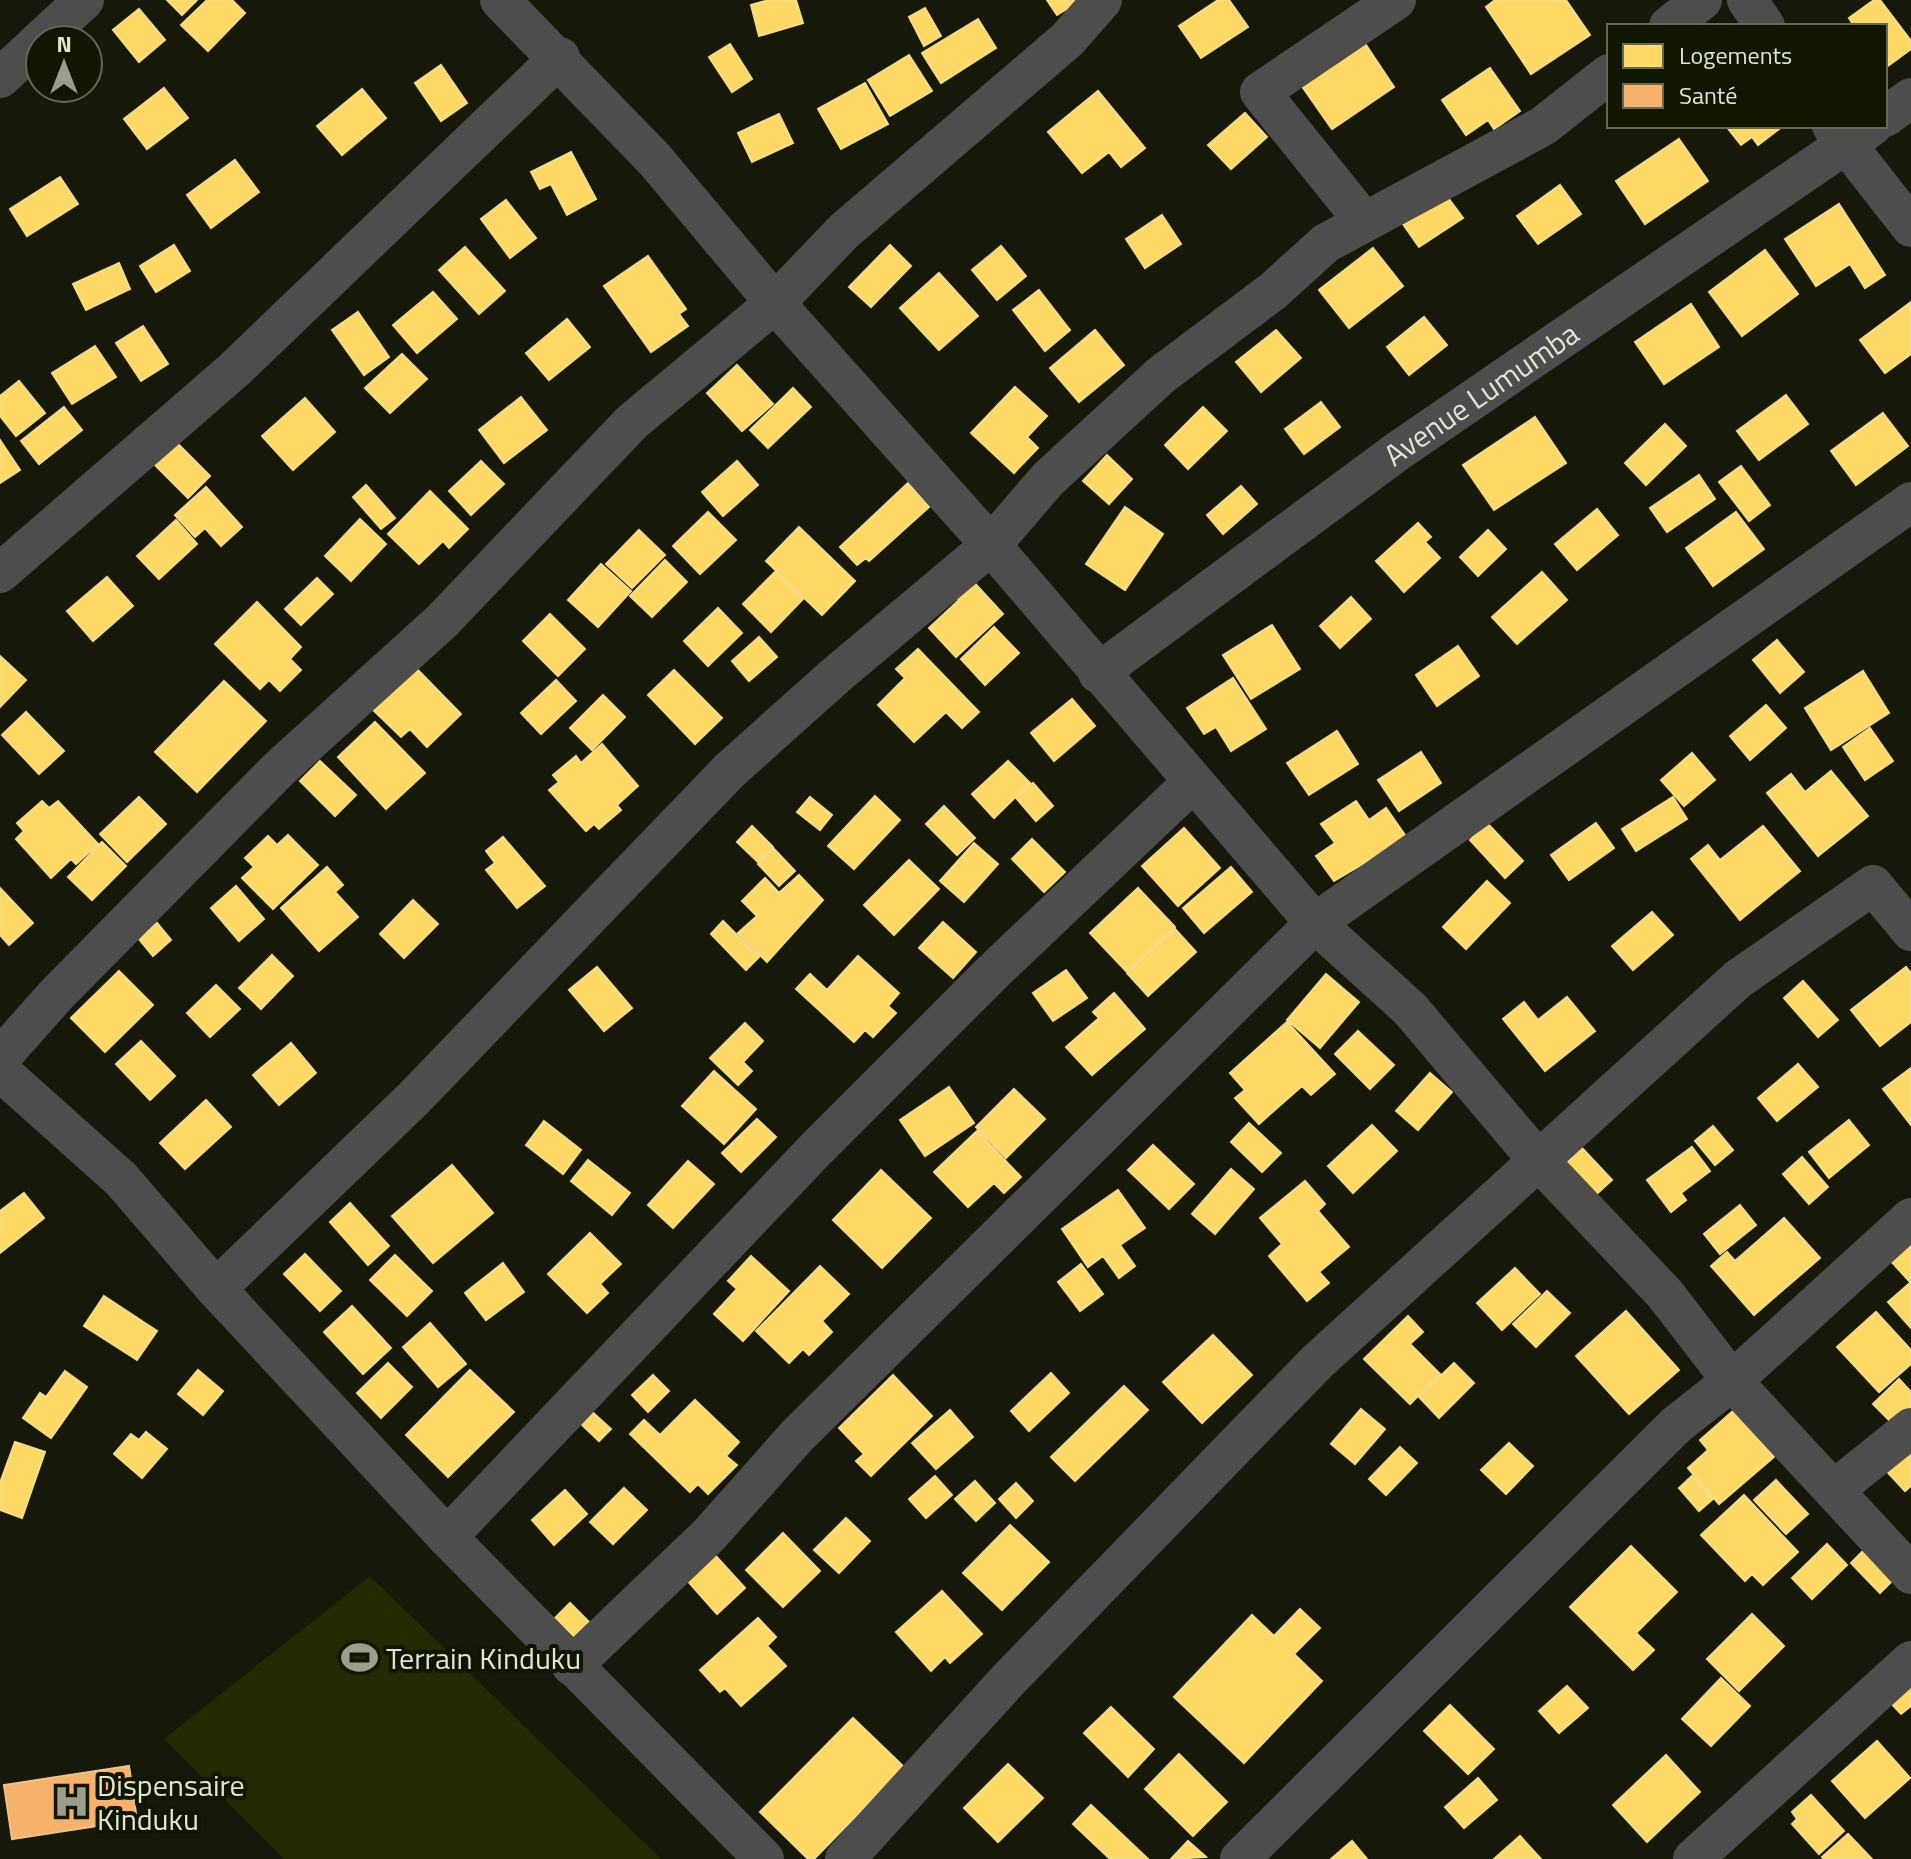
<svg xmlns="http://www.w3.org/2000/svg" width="1911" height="1859" font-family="'Titillium Web',sans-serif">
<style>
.green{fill:#222a02}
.homes{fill:#ffd966;stroke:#f6dd87;stroke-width:2}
.health{fill:#f6b26b;stroke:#efc28a;stroke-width:2}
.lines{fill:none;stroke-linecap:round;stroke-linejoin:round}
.minor{stroke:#4e4d4e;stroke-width:40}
.labels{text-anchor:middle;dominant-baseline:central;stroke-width:8;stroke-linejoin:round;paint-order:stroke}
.street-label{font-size:30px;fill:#e0e6d4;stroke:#101600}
.poi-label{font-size:30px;fill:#e0e6d4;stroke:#101600;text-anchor:start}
</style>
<rect width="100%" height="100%" fill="#161909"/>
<path class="green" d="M370,1576L661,1859H284L164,1739Z"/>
<path class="homes" d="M167,0H197L182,15Z
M207,0H232L245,13L208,51L181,25Z
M769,0H796L803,23L759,36L751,5Z
M1047,0H1081L1057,15Z
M1218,0H1229L1248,27L1201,58L1179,26Z
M1495,0H1566L1590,35L1531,74L1486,7Z
M1874,0H1880L1911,41V49L1885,68V26H1854L1849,18Z
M925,8L941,36L924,46L909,17Z
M139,9L165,40L139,62L113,30Z
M978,19L996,48L941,83L922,53Z
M1362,39L1394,87L1332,129L1299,82Z
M730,44L752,79L732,92L709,57Z
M909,55L932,91L890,116L868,80Z
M441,65L467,103L441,121L415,83Z
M1490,68L1520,111L1494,129L1488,120L1466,135L1442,100Z
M865,83L888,124L841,149L818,109Z
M164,88L188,118L147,149L124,119Z
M362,89L386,118L342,155L317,126Z
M1098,91L1145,148L1121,167L1109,152L1082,173L1048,132Z
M1245,113L1267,137L1231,169L1208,145Z
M779,114L793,143L752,162L738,133Z
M1726,126H1783L1758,145L1752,137L1741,145Z
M1679,139L1708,181L1645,224L1616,181Z
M571,152L596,199L567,215L551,184L540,189L531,172Z
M235,160L259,192L211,228L187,195Z
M60,177L78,204L27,236L10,209Z
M1560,185L1581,214L1538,244L1517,216Z
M1446,195L1463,218L1419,247L1403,224Z
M506,200L536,238L510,258L481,219Z
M1839,204L1885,275L1865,288L1850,264L1816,286L1785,239Z
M1162,215L1181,244L1145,268L1126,239Z
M174,245L190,271L156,292L140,266Z
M890,245L911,266L871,307L849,287Z
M1001,246L1026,276L997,300L972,270Z
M465,247L505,291L479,314L439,270Z
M1373,248L1403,286L1349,328L1319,290Z
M1765,250L1798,294L1742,336L1709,292Z
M648,256L686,309L679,314L688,326L651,352L604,286Z
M119,263L130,289L86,310L73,284Z
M939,273L978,316L939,350L900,308Z
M1039,290L1070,330L1045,351L1013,310Z
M433,292L457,319L417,353L393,325Z
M1911,302V354L1885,373L1860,340Z
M1691,304L1719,347L1664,384L1635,342Z
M358,312L389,357L364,375L332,330Z
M1424,317L1447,345L1409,375L1387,347Z
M567,319L590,347L549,380L526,353Z
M143,326L168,364L141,381L116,343Z
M1095,330L1124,365L1079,402L1050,368Z
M1276,330L1301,358L1261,392L1236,362Z
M95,346L116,377L72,404L52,373Z
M402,354L427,379L390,413L365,388Z
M737,365L773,404L742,431L707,393Z
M19,381L45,413L16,436L0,416V396Z
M1015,387L1047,416L1027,437L1038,448L1014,473L971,433Z
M793,388L811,407L768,448L750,430Z
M1786,395L1808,424L1759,460L1737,431Z
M521,397L547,430L504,463L479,430Z
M305,398L335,432L293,470L262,436Z
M1321,402L1340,427L1304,454L1285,429Z
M64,407L82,430L39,464L21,441Z
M1203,407L1227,431L1188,469L1165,445Z
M1883,413L1908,446L1856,485L1831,451Z
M1535,417L1566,463L1494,510L1463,465Z
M1665,424L1686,446L1646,485L1625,463Z
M0,440L20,470L0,483Z
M176,442L210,476L188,498L154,464Z
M1107,455L1132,479L1109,504L1083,481Z
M481,461L504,484L471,515L449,491Z
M737,461L758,485L723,516L702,492Z
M1741,466L1770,505L1749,521L1719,482Z
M1699,475L1715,499L1667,532L1650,508Z
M908,483L929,507L869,561L866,558L857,565L840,547Z
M366,485L395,518L381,529L353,497Z
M1241,486L1257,504L1223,534L1207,515Z
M206,487L242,527L221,546L205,528L195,537L175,515Z
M430,491L468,529L449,548L443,541L419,564L388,534Z
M1125,507L1163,534L1125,590L1086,564Z
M1597,509L1618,535L1577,570L1555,544Z
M708,512L736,540L700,574L673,546Z
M1736,512L1764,549L1713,586L1686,548Z
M360,519L386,544L351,581L325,556Z
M176,520L197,544L159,579L137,556Z
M1418,523L1431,537L1425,542L1440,558L1404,592L1376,561Z
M799,527L855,581L822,615L766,561Z
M639,530L665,555L632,588L606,564Z
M1488,530L1506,549L1478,576L1460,557Z
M665,560L687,582L652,617L630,596Z
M601,564L631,591L598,627L568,600Z
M775,572L803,599L771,632L743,604Z
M1542,572L1567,600L1517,644L1492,617Z
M107,577L133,606L93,641L67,611Z
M969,577L1003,614L956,657L929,628L959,600L952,593Z
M317,578L333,594L301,625L285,609Z
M1351,597L1371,619L1340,648L1320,626Z
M257,602L301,647L290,659L301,670L280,691L269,680L260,689L215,644Z
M718,608L742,633L708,666L684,641Z
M550,614L585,649L558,676L523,641Z
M1272,625L1300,669L1251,699L1223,655Z
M994,627L1019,653L985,685L961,659Z
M759,637L777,657L749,681L732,661Z
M1777,640L1804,672L1780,693L1753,660Z
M1458,646L1479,676L1437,706L1416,675Z
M918,649L979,712L962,728L946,712L914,742L878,705L905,678L896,669Z
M0,656L26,680L0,707Z
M410,662L461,714L427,747L410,729L401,737L367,704Z
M674,670L722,718L695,744L648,695Z
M1863,671L1889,713L1831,750L1805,708Z
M1233,678L1266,729L1231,751L1216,727L1204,734L1187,708Z
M556,680L576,701L541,734L521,713Z
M224,681L266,721L197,792L155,752Z
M603,695L625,717L592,750L570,728Z
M1072,699L1095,726L1054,761L1031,733Z
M1766,705L1786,728L1750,760L1730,736Z
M26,712L64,751L39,774L2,735Z
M375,722L425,773L386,809L338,757Z
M1870,728L1893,761L1865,780L1843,747Z
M1337,731L1358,764L1309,795L1287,763Z
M602,744L638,786L617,805L621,810L599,829L594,824L586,831L549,790L559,782L553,775L576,756L581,763Z
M1421,752L1441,783L1399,811L1378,780Z
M1692,753L1715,780L1684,806L1661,780Z
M320,761L356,795L335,816L300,781Z
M1008,761L1030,783L994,818L972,794Z
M1831,771L1868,816L1818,856L1767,793L1791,774L1805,792Z
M1033,783L1053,806L1036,821L1016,798Z
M875,796L900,820L854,869L828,846Z
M139,797L166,824L127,862L100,834Z
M810,797L832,815L820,830L797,812Z
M1673,797L1687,819L1636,851L1622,829Z
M42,801L49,808L58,801L98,844L76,864L71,859L51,878L16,839L24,831L17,823Z
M1356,801L1369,820L1386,808L1407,838L1334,881L1316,856L1335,843L1321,824Z
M944,806L975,838L957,855L926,824Z
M1487,823L1523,861L1505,878L1470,840Z
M1596,823L1614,848L1569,880L1551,855Z
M752,826L773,847L758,862L737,842Z
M1763,826L1800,871L1740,920L1691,859L1708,845L1720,860Z
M1184,828L1220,868L1178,906L1142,866Z
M288,835L318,865L273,909L242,878L254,867L245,858L268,836L277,845Z
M503,837L545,886L517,908L486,870L495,863L486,851Z
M1032,839L1065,872L1044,892L1012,859Z
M102,842L126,866L92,900L68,877Z
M974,843L998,864L964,902L940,881Z
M774,849L795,871L779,886L758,864Z
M909,860L939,889L894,935L864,905Z
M327,867L343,885L335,892L358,917L319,951L281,908Z
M1231,867L1252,892L1204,933L1183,908Z
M799,875L823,900L767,962L738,933L757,916L742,901L765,878L779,893Z
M1487,881L1510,903L1466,949L1443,927Z
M236,886L264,919L239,941L211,908Z
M0,888L33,923L9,945L0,935Z
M1138,888L1175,927L1127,972L1090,933Z
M413,900L438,924L404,958L380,934Z
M1652,912L1673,935L1633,970L1612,946Z
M723,921L759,957L746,970L711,934Z
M943,922L976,952L953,978L919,948Z
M157,923L171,940L153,956L139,939Z
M1175,929L1196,952L1148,996L1127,973Z
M272,955L293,976L261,1009L239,988Z
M858,956L899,993L888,1006L896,1013L873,1037L865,1030L854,1042L796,989L810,974L827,990Z
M597,967L632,1008L604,1031L569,990Z
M1906,967L1911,973V1022L1880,1046L1851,1010Z
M1066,970L1087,998L1053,1021L1033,993Z
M119,971L153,1005L105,1052L71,1018Z
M1326,974L1359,1002L1320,1048L1287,1020Z
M1803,981L1838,1020L1818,1037L1784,998Z
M216,985L240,1009L210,1037L187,1013Z
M1114,993L1145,1029L1092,1075L1066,1047L1099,1018L1093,1012Z
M1567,997L1595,1031L1545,1071L1503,1019L1524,1002L1538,1020Z
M1287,1022L1335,1074L1311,1095L1302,1086L1259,1124L1235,1098L1245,1090L1230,1073Z
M745,1023L763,1041L743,1062L752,1071L738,1085L710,1058Z
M1358,1031L1394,1065L1370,1089L1335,1054Z
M141,1041L175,1076L150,1100L116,1064Z
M291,1043L316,1073L279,1105L253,1075Z
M1798,1064L1818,1087L1777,1121L1758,1098Z
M1911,1068V1125L1883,1089Z
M714,1071L756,1109L724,1144L682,1106Z
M1430,1073L1452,1092L1418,1130L1396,1111Z
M949,1087L974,1123L925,1156L900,1120Z
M1014,1089L1045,1119L1006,1158L976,1127Z
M206,1100L231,1127L185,1169L160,1143Z
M757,1119L776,1137L741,1172L722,1153Z
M1849,1120L1869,1145L1829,1178L1809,1152Z
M544,1121L581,1150L563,1174L526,1145Z
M1249,1123L1281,1153L1262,1172L1231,1142Z
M1372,1125L1397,1151L1353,1193L1328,1166Z
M1713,1126L1733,1150L1715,1165L1695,1141Z
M977,1131L1021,1177L1004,1193L994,1183L968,1207L934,1172Z
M1153,1145L1194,1184L1169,1209L1128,1170Z
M1692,1147L1710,1171L1681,1193L1686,1200L1671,1212L1647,1180Z
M1582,1148L1612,1180L1592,1198L1562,1166Z
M1802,1157L1828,1187L1809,1204L1783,1174Z
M588,1160L630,1193L612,1215L571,1181Z
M688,1161L714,1184L673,1228L648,1205Z
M452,1165L493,1213L433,1263L392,1216Z
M1231,1169L1254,1189L1215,1234L1192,1214Z
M881,1170L931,1218L882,1268L833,1220Z
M1305,1181L1325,1204L1318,1211L1349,1247L1319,1272L1329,1283L1307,1301L1269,1256L1282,1244L1260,1218Z
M1118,1190L1145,1228L1120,1245L1135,1266L1119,1278L1103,1256L1088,1267L1062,1229Z
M24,1193L44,1218L0,1253V1211Z
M350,1203L389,1246L368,1265L330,1222Z
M1740,1205L1756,1225L1720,1254L1704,1234Z
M1784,1218L1820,1258L1754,1315L1711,1266L1727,1252L1735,1261Z
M590,1233L621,1264L600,1284L608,1293L587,1313L548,1274Z
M1911,1242V1281L1910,1282L1890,1260Z
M305,1254L341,1291L320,1311L284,1274Z
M395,1255L432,1291L407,1316L370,1280Z
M751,1256L789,1291L743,1341L714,1314L737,1289L728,1281Z
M503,1263L524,1292L486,1320L465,1293Z
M1081,1264L1103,1294L1080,1311L1058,1282Z
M820,1266L849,1294L822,1321L832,1332L809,1355L803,1349L789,1363L756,1331Z
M1515,1268L1540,1294L1502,1330L1477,1303Z
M1911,1282V1328L1888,1302Z
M1547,1291L1570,1313L1536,1347L1513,1324Z
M104,1296L157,1331L137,1360L84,1326Z
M352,1306L391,1348L363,1374L324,1332Z
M1626,1311L1679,1370L1629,1414L1576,1356Z
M1876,1312L1911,1350V1364L1879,1392L1837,1347Z
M1408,1316L1423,1332L1410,1344L1440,1374L1410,1404L1364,1359Z
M430,1323L466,1364L438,1387L403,1347Z
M1213,1335L1252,1375L1202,1423L1163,1382Z
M388,1363L412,1387L381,1418L357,1393Z
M1454,1363L1474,1383L1439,1418L1419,1397Z
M198,1370L223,1391L203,1415L178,1394Z
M470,1370L514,1412L448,1477L406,1435Z
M65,1371L87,1387L51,1438L23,1418L40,1393L46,1397Z
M1051,1373L1069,1393L1029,1431L1011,1411Z
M653,1375L669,1391L648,1412L632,1395Z
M893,1375L932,1416L871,1476L856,1461L864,1454L839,1428Z
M1899,1379L1911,1392V1411L1895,1426L1873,1404Z
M1124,1386L1148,1410L1075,1481L1051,1457Z
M695,1400L739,1442L726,1456L737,1465L708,1494L698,1484L690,1492L630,1434L644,1420L660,1435Z
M1361,1409L1385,1429L1355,1464L1331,1444Z
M590,1410L611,1429L599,1441L579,1422Z
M950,1410L973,1437L936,1469L912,1443Z
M1733,1411L1769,1428L1758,1438L1774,1457L1719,1504L1688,1468L1708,1450L1700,1440Z
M146,1432L167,1449L142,1478L114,1454L131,1434L139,1440Z
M1911,1438V1486L1905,1491L1881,1465Z
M15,1442L45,1452L22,1518L0,1510V1483Z
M1509,1443L1533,1466L1506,1494L1481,1470Z
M1400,1447L1417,1463L1386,1495L1369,1479Z
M935,1476L952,1495L926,1518L909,1499Z
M1692,1476L1713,1499L1699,1511L1679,1488Z
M1776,1480L1808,1514L1786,1534L1754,1500Z
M975,1481L995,1503L976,1521L955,1499Z
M1016,1483L1033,1501L1016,1518L999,1499Z
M624,1488L647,1510L613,1544L590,1522Z
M565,1490L587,1514L554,1545L532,1520Z
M1744,1495L1798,1552L1763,1585L1752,1574L1745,1581L1701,1535Z
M846,1518L870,1541L839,1573L814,1550Z
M1010,1525L1049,1562L1002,1610L963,1573Z
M783,1533L820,1571L783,1607L746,1570Z
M1827,1544L1847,1565L1812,1599L1792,1578Z
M1870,1544L1900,1573L1880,1593L1851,1563Z
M1631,1546L1677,1592L1636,1633L1654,1650L1633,1670L1570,1607Z
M714,1554L745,1588L717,1614L686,1579Z
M942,1591L982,1634L950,1663L945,1657L931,1671L896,1632Z
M570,1603L592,1625L577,1640L555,1618Z
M1300,1609L1320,1628L1294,1654L1322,1681L1244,1763L1174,1697L1252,1615L1274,1636Z
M1752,1614L1784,1646L1739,1691L1707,1659Z
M758,1618L776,1637L767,1646L786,1666L741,1706L725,1688L720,1692L700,1670Z
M1721,1678L1750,1706L1711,1746L1682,1719Z
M1911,1685V1706L1901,1714L1887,1699Z
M1567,1686L1588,1708L1559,1733L1539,1711Z
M1450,1705L1494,1749L1468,1774L1424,1731Z
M1111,1707L1154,1749L1128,1777L1084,1733Z
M853,1718L904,1767L814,1859H808L760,1812Z
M1877,1741L1910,1778L1865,1818L1832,1781Z
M1179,1754L1227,1802L1193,1836L1145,1789Z
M1666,1755L1700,1792L1647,1842L1613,1805Z
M1008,1764L1043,1798L998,1842L964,1808Z
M1478,1778L1497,1800L1464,1828L1445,1807Z
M1811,1795L1844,1831L1819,1854L1792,1824L1797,1819L1792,1812Z
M1091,1805L1148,1859H1110L1073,1824Z
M1848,1834L1872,1859H1824L1822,1857Z
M1520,1836L1541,1859H1494Z
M1188,1841L1206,1857L1171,1859Z
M1352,1841L1367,1859H1331Z"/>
<path class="health" d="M129,1766L137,1820L12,1839L4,1785Z"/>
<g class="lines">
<g class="minor">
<path d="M500,0L655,160L775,303L991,545L1315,923L1410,1009L1537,1159L1665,1294L1732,1381L1911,1574"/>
<path d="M1747,0L1765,26"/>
<path d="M1669,26L1702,0"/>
<path d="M41,40L84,0"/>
<path d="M0,78L40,41"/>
<path d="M1885,117L1911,98"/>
<path d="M1832,126L1911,227"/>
<path d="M1363,220L1260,92L1396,0"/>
<path d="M0,573L234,370L560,57"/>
<path id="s1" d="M1098,673L1398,451L1872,126"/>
<path d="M0,1058L56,995L280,768L442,621L632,422L775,303L844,231L1068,39L1102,0"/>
<path d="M0,1071L121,1179L216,1289L447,1537L764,1859"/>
<path d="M216,1289L414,1098L729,771L835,676L991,545L1048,479L1160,376L1273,291L1326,243L1543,126L1609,74"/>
<path d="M1834,1490L1911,1428"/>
<path d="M447,1537L816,1149L994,971L1193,782"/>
<path d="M572,1666L709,1535L796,1437L1315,923L1911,502"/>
<path d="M845,1859L1010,1678L1317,1362L1738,979L1873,885L1911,931"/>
<path d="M1240,1859L1676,1425L1732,1381L1911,1218"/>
<path d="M1693,1859L1911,1661"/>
</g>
</g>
<defs>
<symbol id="stadium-bare" viewBox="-9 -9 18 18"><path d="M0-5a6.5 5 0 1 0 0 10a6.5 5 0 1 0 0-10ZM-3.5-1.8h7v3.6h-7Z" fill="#999e8d" stroke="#101600" stroke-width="2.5" paint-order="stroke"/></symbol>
<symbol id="hospital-bare" viewBox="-9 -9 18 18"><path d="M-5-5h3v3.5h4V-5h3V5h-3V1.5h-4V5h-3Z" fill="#999e8d" stroke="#101600" stroke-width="2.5" paint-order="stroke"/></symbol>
</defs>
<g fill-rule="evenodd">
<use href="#stadium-bare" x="334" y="1632" width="51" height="51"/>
<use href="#hospital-bare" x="46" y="1776" width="51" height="51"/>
</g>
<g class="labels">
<g class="street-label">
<text stroke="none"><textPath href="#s1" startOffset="474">Avenue Lumumba</textPath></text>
</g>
<g class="poi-label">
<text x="386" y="1658">Terrain Kinduku</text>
<text x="97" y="1785">Dispensaire<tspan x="97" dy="34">Kinduku</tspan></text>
</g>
</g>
<rect x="1607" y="24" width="280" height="104" fill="#101600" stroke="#636955" stroke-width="2"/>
<rect x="1623" y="44" width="40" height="24" fill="#ffd966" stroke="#636955" stroke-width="2"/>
<text x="1679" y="64" font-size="24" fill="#e0e6d4">Logements</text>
<rect x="1623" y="84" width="40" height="24" fill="#f6b26b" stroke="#636955" stroke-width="2"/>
<text x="1679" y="104" font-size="24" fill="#e0e6d4">Santé</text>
<g transform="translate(64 64)"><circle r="38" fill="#101600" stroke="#636955" stroke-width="2"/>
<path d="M0-6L14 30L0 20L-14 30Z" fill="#999e8d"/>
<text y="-12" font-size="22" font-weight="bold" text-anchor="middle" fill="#e0e6d4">N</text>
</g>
</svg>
